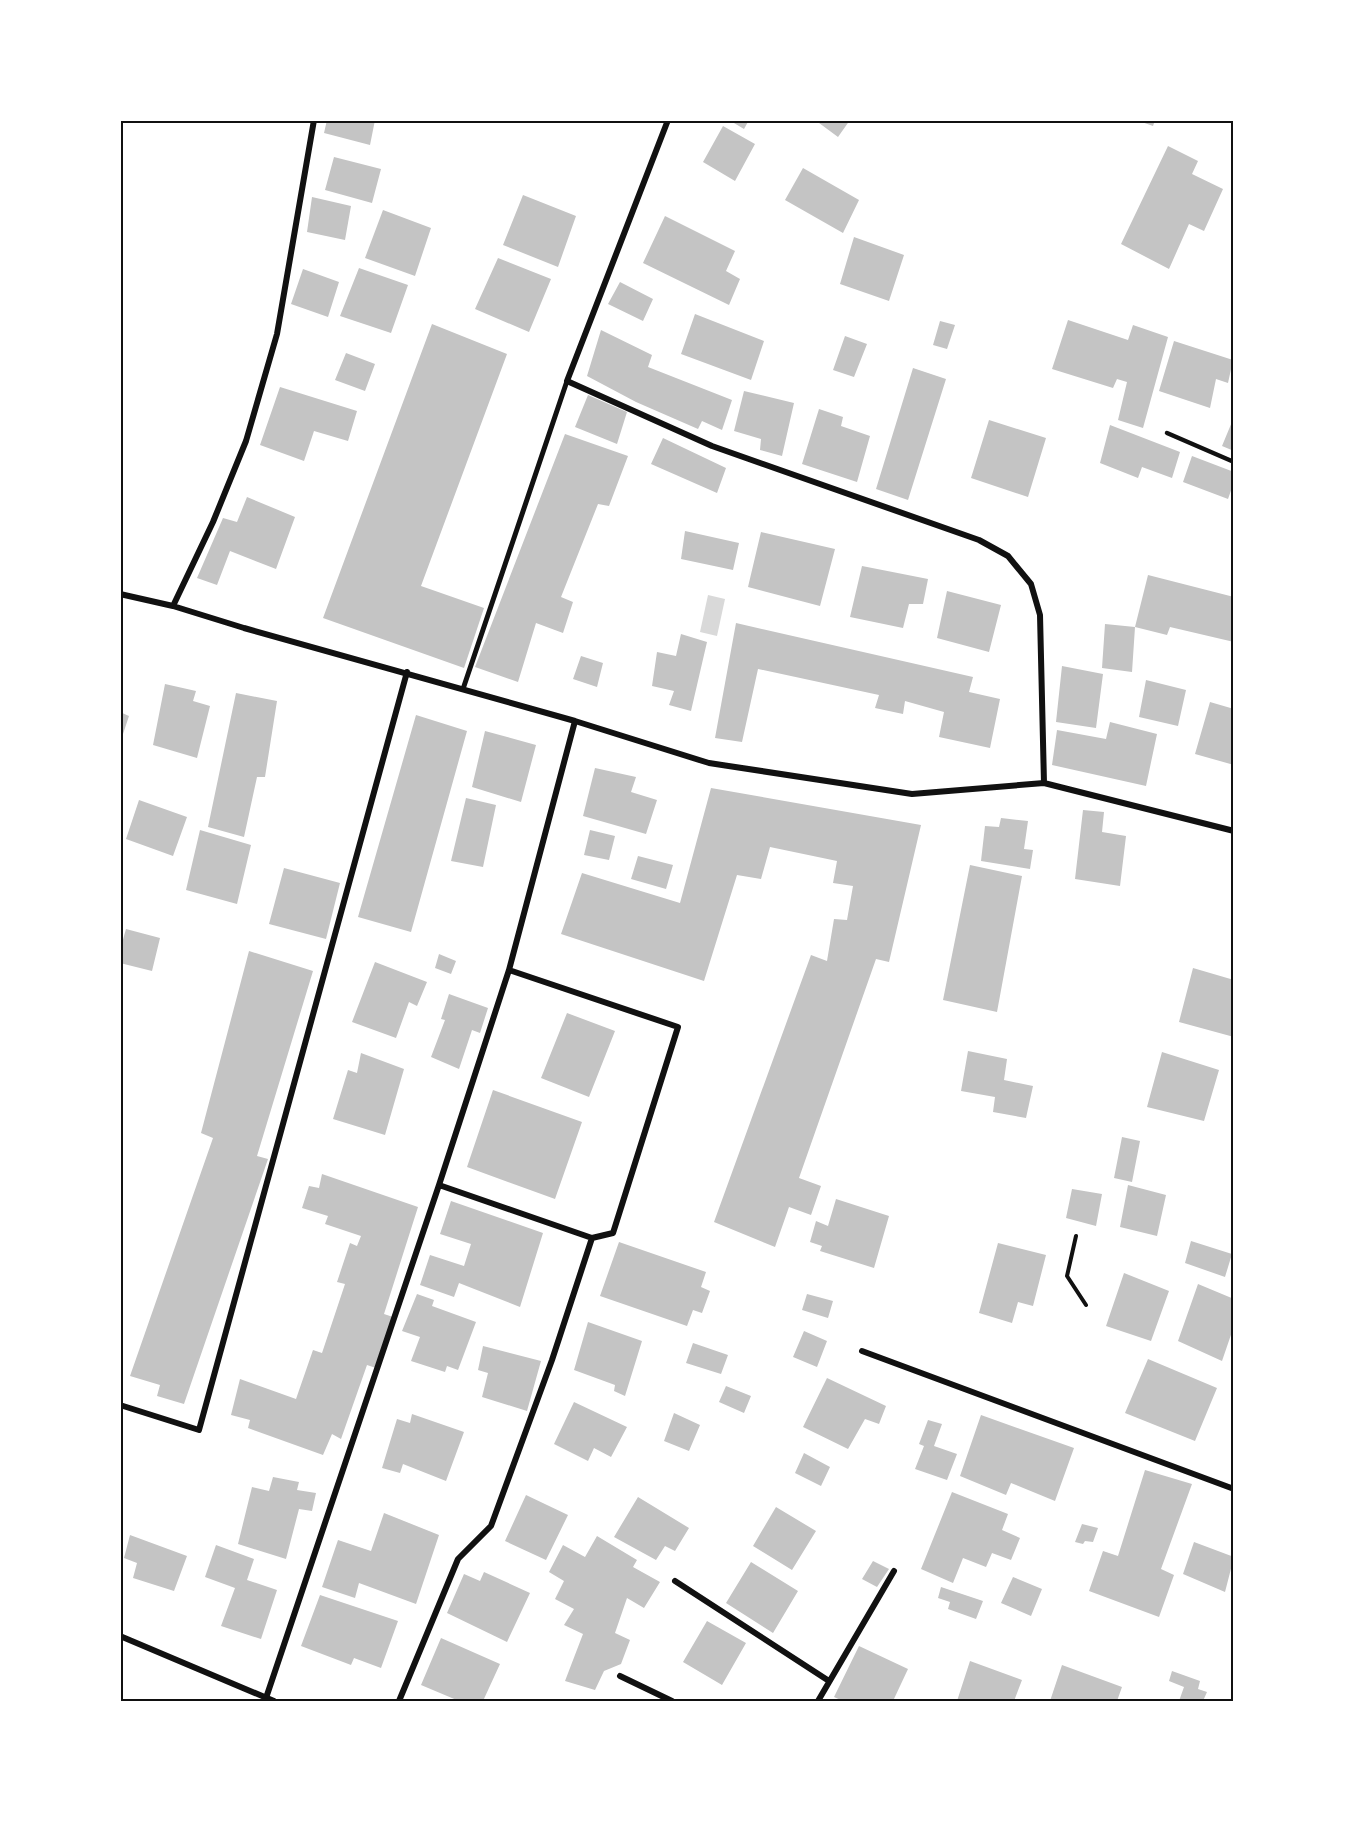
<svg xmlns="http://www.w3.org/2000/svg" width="1354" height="1821" font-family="Raleway,sans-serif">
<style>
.water{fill:#d9d9d9}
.building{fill:#c4c4c4}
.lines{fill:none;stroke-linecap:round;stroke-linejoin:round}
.path{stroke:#111;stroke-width:4}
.service{stroke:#111;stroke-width:4.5}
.pedestrian{stroke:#111;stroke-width:5}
.minor{stroke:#111;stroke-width:6}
.neatline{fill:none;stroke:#111;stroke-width:2}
</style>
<rect width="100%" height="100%" fill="#fff"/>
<path class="water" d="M708,595L725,599L717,636L700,632Z"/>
<path class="building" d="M327,120H375L370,145L324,133Z
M729,120H749L744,129Z
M815,120H850L838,137Z
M1136,120H1155L1153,126Z
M723,126L755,144L735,181L703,162Z
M1168,146L1198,161L1192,174L1223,189L1204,231L1189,224L1169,269L1121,244Z
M334,157L381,169L372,203L325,190Z
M803,168L859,200L843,233L785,200Z
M523,195L576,216L558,267L503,245Z
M312,197L351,206L345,240L307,232Z
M383,210L431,228L415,276L365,258Z
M665,216L735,251L726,271L740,279L729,305L643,263Z
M854,237L904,255L889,301L840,284Z
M498,258L551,279L529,332L475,309Z
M359,268L408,285L391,333L340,316Z
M303,269L339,282L328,317L291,304Z
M620,282L653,299L643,321L608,304Z
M695,314L764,341L751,380L681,354Z
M1068,320L1128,340L1133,325L1168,337L1143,428L1118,420L1127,382L1117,379L1113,388L1052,369Z
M940,321L955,325L947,349L933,345Z
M432,324L507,354L421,586L484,608L464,668L323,618Z
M601,330L652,355L648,367L732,400L722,430L702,421L698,429L636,402L587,376Z
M845,336L867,344L854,377L833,370Z
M1174,341L1233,360L1228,383L1216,379L1210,408L1159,391Z
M346,353L375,364L365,391L335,380Z
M913,368L946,379L908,500L876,489Z
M280,387L357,411L348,441L314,431L304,461L260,445Z
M744,391L794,403L782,456L760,450L761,439L734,431Z
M588,395L627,412L617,444L575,427Z
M819,409L843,417L841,426L870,436L857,482L802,464Z
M1234,417V451L1222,446Z
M989,420L1046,438L1028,497L971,478Z
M1110,425L1180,452L1172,478L1142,467L1138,478L1100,463Z
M565,434L628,456L609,506L598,504L561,597L573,602L563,633L536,623L518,682L475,667Z
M663,438L726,468L717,493L651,464Z
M1192,456L1234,472V482L1228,499L1183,482Z
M247,497L295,517L276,569L230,551L217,585L197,578L223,518L237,522Z
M685,531L739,543L733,570L681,559Z
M761,532L835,549L820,606L748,587Z
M862,566L928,579L923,604H909L903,628L850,617Z
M1148,575L1234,597V642L1170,627L1167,635L1135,627L1132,672L1102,668L1105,624L1135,627Z
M947,591L1001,605L989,652L937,638Z
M736,623L973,677L969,692L1000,699L990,748L939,737L944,712L905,701L903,714L875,708L879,695L758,669L742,742L715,738Z
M681,634L707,642L691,711L669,705L674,691L652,686L657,652L676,656Z
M581,656L603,663L597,687L573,679Z
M1062,666L1103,674L1096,728L1056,722Z
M1146,680L1186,690L1178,726L1139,717Z
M165,684L196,691L193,701L210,706L197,758L153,745Z
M236,693L277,701L265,777H257L244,837L208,827Z
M1210,702L1234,709V765L1195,754Z
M120,712L129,716L120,743Z
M416,715L467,731L411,932L358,917Z
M1110,722L1157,734L1146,786L1052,765L1057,730L1106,739Z
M485,731L536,745L521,802L472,787Z
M595,768L636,777L631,792L657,800L646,834L583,816Z
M711,788L921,825L889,962L876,959L799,1178L821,1186L811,1215L789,1207L775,1247L714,1222L811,955L827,961L834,919L847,920L853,886L833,883L837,861L770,847L761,879L737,875L704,981L561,934L582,873L680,903Z
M466,798L496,805L483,867L451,861Z
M139,800L187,817L173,856L126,839Z
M1083,810L1104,812L1102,832L1126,836L1120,886L1075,879Z
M1001,818L1028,821L1024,849L1033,850L1030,869L981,861L985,826L999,827Z
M200,830L251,845L237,904L186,890Z
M590,830L615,836L609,860L584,855Z
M638,856L673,865L666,889L631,879Z
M970,865L1022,876L997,1012L943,1000Z
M284,868L340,883L326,939L269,924Z
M126,929L160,938L152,971L120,963V950Z
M249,951L313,971L257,1156L268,1159L184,1404L157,1396L160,1385L130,1376L213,1138L201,1133Z
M439,954L456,961L451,974L435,968Z
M375,962L427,982L417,1006L409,1002L396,1038L352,1022Z
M1193,968L1234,980V1037L1179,1022Z
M449,994L488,1008L480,1033L472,1030L459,1069L431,1057L445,1020L441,1019Z
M567,1013L615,1031L589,1097L541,1078Z
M968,1051L1007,1059L1004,1080L1033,1086L1026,1118L993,1112L995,1097L961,1091Z
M1162,1052L1219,1070L1204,1121L1147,1107Z
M361,1053L404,1069L385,1135L333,1119L348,1070L357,1073Z
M493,1090L582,1122L555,1199L467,1167Z
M1122,1137L1140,1141L1132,1182L1114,1178Z
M322,1174L418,1207L384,1314L393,1317L376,1368L367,1365L341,1439L332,1434L323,1455L248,1428L250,1420L231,1415L240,1379L296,1399L313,1350L322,1353L345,1284L337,1282L350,1243L357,1246L361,1236L325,1224L328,1216L302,1208L309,1186L319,1188Z
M1128,1185L1166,1195L1157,1236L1120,1227Z
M1072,1189L1102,1194L1096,1226L1066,1218Z
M836,1199L889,1216L874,1268L820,1251L822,1246L810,1242L816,1221L828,1226Z
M451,1201L543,1233L520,1307L459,1283L454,1297L420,1285L430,1255L464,1266L471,1244L440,1234Z
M1191,1241L1232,1254L1225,1277L1185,1263Z
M619,1242L706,1272L701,1287L710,1291L702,1313L693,1310L687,1326L600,1296Z
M998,1243L1046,1255L1033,1306L1018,1302L1012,1323L979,1313Z
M1124,1273L1169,1291L1151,1341L1106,1326Z
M1198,1284L1234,1299V1326L1222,1361L1178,1341Z
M417,1294L434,1300L432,1306L476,1322L458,1370L447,1366L445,1372L411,1361L420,1337L402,1331Z
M807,1294L833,1301L828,1318L802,1310Z
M588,1322L642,1341L625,1396L614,1391L615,1385L574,1370Z
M804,1331L827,1341L817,1367L793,1357Z
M693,1343L728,1355L721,1374L686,1363Z
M483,1346L541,1361L527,1411L482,1397L488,1373L478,1370Z
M1148,1359L1217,1388L1195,1441L1125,1413Z
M827,1378L886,1406L879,1424L865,1419L848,1449L803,1427Z
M726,1386L751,1396L744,1413L719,1402Z
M574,1402L627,1427L611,1457L594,1448L588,1461L554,1444Z
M674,1413L700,1425L689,1451L664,1441Z
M412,1414L464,1432L446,1481L403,1464L400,1473L382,1468L397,1419L410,1423Z
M981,1415L1074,1448L1055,1501L1011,1483L1006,1495L960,1476Z
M928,1420L942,1424L934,1446L957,1454L947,1480L915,1469L924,1446L919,1444Z
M804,1453L830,1467L821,1486L795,1473Z
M1145,1470L1192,1484L1161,1569L1174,1575L1159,1617L1089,1591L1103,1551L1118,1556Z
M273,1477L299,1482L297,1490L316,1493L312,1511L299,1509L286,1559L238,1544L252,1487L269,1491Z
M952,1492L1008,1514L1002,1530L1020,1538L1011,1560L992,1553L986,1567L963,1558L953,1583L921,1569Z
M526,1495L568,1515L546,1560L505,1541Z
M638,1497L689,1528L675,1551L665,1546L656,1560L614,1537Z
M776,1507L816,1531L792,1570L753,1546Z
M384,1513L439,1535L416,1604L359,1583L355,1598L322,1587L338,1540L371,1551Z
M1082,1524L1098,1528L1093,1542L1085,1541L1083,1544L1075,1542Z
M130,1535L187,1556L174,1591L133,1578L137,1563L124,1558Z
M597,1536L637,1560L633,1567L660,1582L644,1608L627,1598L615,1633L630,1640L621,1664L604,1671L595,1690L565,1681L583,1634L564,1625L574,1609L555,1599L564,1581L549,1572L563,1545L585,1557Z
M1194,1542L1234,1557L1225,1592L1183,1574Z
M216,1545L254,1559L247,1580L277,1590L261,1639L221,1626L235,1588L205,1577Z
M873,1561L889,1569L877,1587L862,1579Z
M751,1562L798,1591L773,1633L726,1603Z
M484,1572L530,1593L507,1642L447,1613L464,1574L480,1581Z
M1013,1577L1042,1589L1031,1616L1001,1603Z
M941,1587L983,1601L976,1619L948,1609L950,1602L938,1598Z
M320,1595L398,1621L381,1668L354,1658L351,1665L301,1646Z
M707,1621L746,1643L722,1685L683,1662Z
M441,1638L500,1664L483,1701H459L421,1685Z
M859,1646L908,1669L893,1701H843L834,1697Z
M970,1661L1022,1680L1014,1701H957Z
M1062,1665L1122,1687L1117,1701H1050Z
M1172,1671L1200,1681L1198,1689L1207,1692L1203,1701H1179L1184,1687L1169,1681Z"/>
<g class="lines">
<path class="path" d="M1076,1236L1067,1276L1086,1305"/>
<path class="service" d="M1167,433L1234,462"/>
<path class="pedestrian" d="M463,689L567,381"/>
<path class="minor" d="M668,120L567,381L712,446L979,540L1008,556L1031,584L1040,615L1044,783
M120,594L173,606L244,628L575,721L709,763L912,794L1044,783L1234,831
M173,606L213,522L246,441L277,334L314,120
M509,970L678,1027L613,1233L592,1238
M862,1351L1234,1489
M120,1405L199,1430L407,672
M675,1581L829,1681
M120,1636L274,1701
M620,1676L672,1701
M266,1698L439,1185L509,970L575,721
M399,1701L458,1559L491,1526L552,1360L592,1238L439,1185
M818,1701L894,1571"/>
</g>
<rect width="1354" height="1821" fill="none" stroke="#ffffff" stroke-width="243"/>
<rect x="122" y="122" width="1110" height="1578" class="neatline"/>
</svg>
